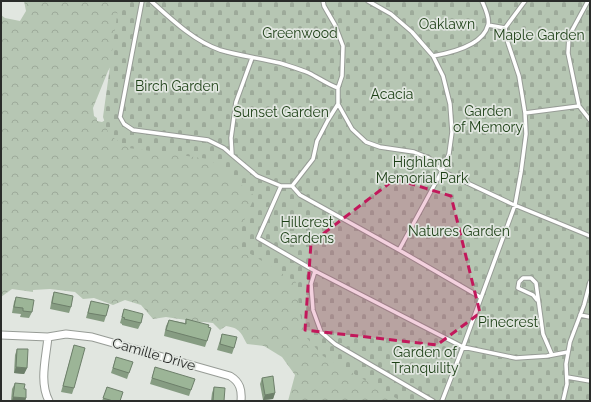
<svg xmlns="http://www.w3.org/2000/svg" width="591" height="402" font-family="Raleway,sans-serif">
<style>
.forest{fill:url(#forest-crowns)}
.cemetery{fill:url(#cemetery-stones)}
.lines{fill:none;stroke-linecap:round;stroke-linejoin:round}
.lane-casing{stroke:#979c96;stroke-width:5.5}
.street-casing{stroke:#979c96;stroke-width:9}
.lane{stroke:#fff;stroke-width:3.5}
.street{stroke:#fff;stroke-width:7}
.wall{fill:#869c82}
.shaded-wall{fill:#6d7f6a}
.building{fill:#9cb597;stroke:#6d7f6a}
.marked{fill:#c2185b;fill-opacity:0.2;stroke:#c2185b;stroke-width:3;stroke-dasharray:8 5;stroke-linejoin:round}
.labels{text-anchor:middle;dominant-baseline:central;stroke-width:3.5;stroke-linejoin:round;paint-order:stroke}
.park-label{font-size:14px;fill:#1c3f15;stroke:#e1e6e0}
.street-label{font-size:14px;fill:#2a2c2a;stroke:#e1e6e0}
</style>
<defs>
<pattern id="forest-crowns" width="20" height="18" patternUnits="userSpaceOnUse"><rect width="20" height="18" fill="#b6c6b3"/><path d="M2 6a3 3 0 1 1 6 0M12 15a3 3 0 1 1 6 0" fill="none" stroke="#9daa9a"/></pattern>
<pattern id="cemetery-stones" width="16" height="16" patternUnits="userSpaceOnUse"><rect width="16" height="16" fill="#b6c6b3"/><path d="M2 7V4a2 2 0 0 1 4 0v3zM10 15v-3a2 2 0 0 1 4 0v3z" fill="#9daa9a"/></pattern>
</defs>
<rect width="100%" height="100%" fill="#e1e6e0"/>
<path class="forest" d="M24,1H124L115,59L108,71L93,108L94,116L97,118V121L102,122L107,119L195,141L238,170L306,269L401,401H288L295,375L282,357L264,346L247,344C241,333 240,328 226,326L220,330L213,323L204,322L191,323L186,320L166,317L153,319L141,305L125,300L113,305L94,298L83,299L75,292L50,289L33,290V292L12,289L1,297V15L5,18L20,21L26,11Z"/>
<path class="cemetery" d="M119,1H590V401H401L323,356L305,336L300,313L296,282L241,248L240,230L255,196L209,159L129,148L109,135L103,117Z"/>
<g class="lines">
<defs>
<path id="lane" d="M142,1L120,117L124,124L133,130L208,140L224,148L232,155
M151,1C171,19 194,41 220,50C240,56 260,58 280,63C289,66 300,69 309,73C319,78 327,84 338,88
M323,1L324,6L335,25L343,46L342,76L338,88V104L352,129L366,142L380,147L414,152L429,158L442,171L512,204L590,236
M368,1L391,14L412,32L433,56L443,76L450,104L452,132L449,154L442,171L399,250
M588,1L569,36L568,53L579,106L590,120
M488,25L505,28L525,1
M433,56C450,53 483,46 488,25C490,18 485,8 482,1
M252,58L236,102L231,138L232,155L257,176L281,186L258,238L315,271L463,347L516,358L547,356L568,352
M525,113L579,106
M281,186H292L313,159L317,141L328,120L338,104
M292,186L300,195L399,250L480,297
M315,271L311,284L313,310L321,332L335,344L433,401
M537,300L533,295L518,288L519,282L523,278H531L536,283L543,334L552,355
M580,315L590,317
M567,377L590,381
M442,401L463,347L515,205L521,172L526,134L525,113L519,76L507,40L505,28
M563,401L567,384L566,364L570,342L584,305L590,282"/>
<path id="street" d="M1,335L48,337C46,358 39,382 49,401
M48,337L66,334L92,337L230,376C240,382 242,390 241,401"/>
</defs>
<use href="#lane" class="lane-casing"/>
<use href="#street" class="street-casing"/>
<use href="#lane" class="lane"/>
<use href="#street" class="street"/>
</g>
<path class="wall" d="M1,1H6V2H1Z
M54,292L71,307L69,313L50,309L52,298Z
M16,297L32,312L29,318L20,317L21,314L12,313L14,302Z
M91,301L106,316L104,322L86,318L89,307Z
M124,309L141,323L138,329L122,325V324L120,323Z
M186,319L207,341L205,347L164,336L166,326L169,320L185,323Z
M222,334L234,348L232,354L217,350Z
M74,345V388L72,394L61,392Z
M17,349L27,368L24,374L14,373L15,355Z
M116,357L129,373L127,379L111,373Z
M155,367L191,390L189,396L150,384Z
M262,378L275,393L273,399L263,400L260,384Z
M15,383L24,389L26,398L25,401H11L12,389Z
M107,387L120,401H102Z
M214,387L224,401H211L212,393Z"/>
<path class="shaded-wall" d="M16,367L27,368L24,374L14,373Z
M275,393L273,399L263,400L265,395Z
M13,397L26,398L25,401H12Z"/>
<path class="building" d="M54,292L73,296L71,307L52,303Z
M16,297L34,300L32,312L23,311V308L14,307Z
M91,301L109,305L106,316L88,313Z
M124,309L143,314L141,323L124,319L125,318L122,317Z
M186,319L209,325L208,327L211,328L207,341L166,330L169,320L186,324Z
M222,334L237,337L234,348L220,344Z
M74,345L85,348L74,388L63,386Z
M17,349H28L27,368L16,367Z
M116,357L133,362L129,373L113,368Z
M155,367L195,379L191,390L152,378Z
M273,376L275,393L265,395L262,378Z
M15,383L25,384L24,389H26V398L13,397Z
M107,387L123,392L120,401H113L103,398Z
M214,387L225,388L224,401H213Z"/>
<path class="marked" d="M395,179L451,196L480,313L437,345L305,330L311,243Z"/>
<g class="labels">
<g class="park-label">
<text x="447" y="24">Oaklawn</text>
<text x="300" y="33">Greenwood</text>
<text x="539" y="35">Maple Garden</text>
<text x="177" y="86">Birch Garden</text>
<text x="392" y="94">Acacia</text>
<text x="488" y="111">Garden<tspan x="488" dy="16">of Memory</tspan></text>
<text x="281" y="112">Sunset Garden</text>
<text x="422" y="162">Highland<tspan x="422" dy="16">Memorial Park</tspan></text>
<text x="307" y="222">Hillcrest<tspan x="307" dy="16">Gardens</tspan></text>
<text x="459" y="231">Natures Garden</text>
<text x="508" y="322">Pinecrest</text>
<text x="425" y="352">Garden of<tspan x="425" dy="16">Tranquility</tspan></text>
</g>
<g class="street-label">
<text transform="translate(154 354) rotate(16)">Camille Drive</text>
</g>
</g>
<rect width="591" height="402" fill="none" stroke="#2a2c2a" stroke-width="4"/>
</svg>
